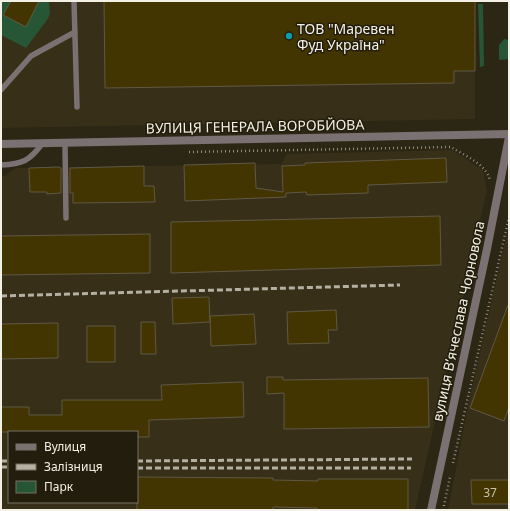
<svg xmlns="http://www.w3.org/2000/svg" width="510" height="511" font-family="'Noto Sans',sans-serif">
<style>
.built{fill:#372f17;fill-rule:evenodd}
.green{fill:#265636}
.building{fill:#433501;stroke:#5f5845}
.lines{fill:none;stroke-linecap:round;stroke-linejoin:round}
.path{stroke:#928d7f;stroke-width:2.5;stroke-dasharray:1 3;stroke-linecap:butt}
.service{stroke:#7b7173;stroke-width:5.5}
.tertiary{stroke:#7b7173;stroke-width:8}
.rail{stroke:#b4b0a3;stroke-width:3;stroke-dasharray:6 3;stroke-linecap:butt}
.culture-dot{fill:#0f9aa8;stroke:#221d0c;stroke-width:1.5}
.labels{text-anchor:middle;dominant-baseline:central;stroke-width:3;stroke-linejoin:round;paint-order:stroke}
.number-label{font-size:12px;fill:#c7c1ac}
.poi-label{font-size:14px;fill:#f3f0e5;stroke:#221d0c;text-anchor:start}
.street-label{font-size:14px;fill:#f3f0e5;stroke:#221d0c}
</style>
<rect width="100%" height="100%" fill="#2c2615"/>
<path class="built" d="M1,1H475V119L1,128Z
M452,150L483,170L487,190L415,510H1V176H5L16,168L281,164L287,154ZM9,432H137V502H9Z
M508,229H509V510H448L468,406Z"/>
<path class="green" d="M1,1H49L50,14L47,20L26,48L1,35Z
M478,4H483L484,66L480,67Z
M504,39L509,40V59L499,60V45Z"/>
<path class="building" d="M11,1H39L26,27L3,15Z
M104,1H475V71H454V83L105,88Z
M446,158L447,182L368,185V193L307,195L306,192L286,193V197L185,201L184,165L255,163L256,188L283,192L282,166L305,165V163Z
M144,166V186H154L155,202L73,203V193H70V168Z
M59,167L61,168V193L47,194V192H30L29,168Z
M440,216L441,265L171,273V222Z
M150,234V273L1,275V236Z
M209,297L210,322L173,324L172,298Z
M508,305H509V407L504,421L470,408Z
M336,310L337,330H328L329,343L288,344L287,312Z
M254,314L256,344L211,346L210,316Z
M141,322H155L156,354H141Z
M58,323V358L1,359V324Z
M87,326H115V362H87Z
M267,377H283V380L428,378L429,427L284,429V393L267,394Z
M243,382L244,417L149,420V437H137V432H1V407H29V415H62V400H162L161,385Z
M137,477L273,478V480L318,481V479H408V510H317V508L273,507V510H137Z
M471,480H509V504H472Z"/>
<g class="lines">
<path class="path" d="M189,152L451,147C465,156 487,164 490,181
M453,463L509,217
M443,510L450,477"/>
<path class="service" d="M74,1L77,107
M1,90L31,56L75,32
M65,143L66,218
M1,165C23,164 29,161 42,144"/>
<path class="tertiary" d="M1,144L509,134
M431,510L487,249L509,137"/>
<path class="rail" d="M1,296L400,285
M1,461H9
M137,461L412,459
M1,467H9
M137,468H411"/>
</g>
<circle class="culture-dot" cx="289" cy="36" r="4"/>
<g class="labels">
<g class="number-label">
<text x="490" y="492">37</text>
</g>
<g class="poi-label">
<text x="297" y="28">ТОВ "Маревен<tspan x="297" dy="16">Фуд Україна"</tspan></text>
</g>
<g class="street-label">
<text transform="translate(255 126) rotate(-1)">ВУЛИЦЯ ГЕНЕРАЛА ВОРОБЙОВА</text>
<text transform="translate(458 321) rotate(-78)">вулиця Вʼячеслава Чорновола</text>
</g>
</g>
<rect width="510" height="511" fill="none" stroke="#f3f0e5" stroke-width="4"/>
<rect x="8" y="431" width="130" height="72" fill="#221d0c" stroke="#767163"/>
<rect x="16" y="444" width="20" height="6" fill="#7b7173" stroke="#767163"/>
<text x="44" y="451" font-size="12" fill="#f3f0e5">Вулиця</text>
<rect x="16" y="464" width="20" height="6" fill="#b4b0a3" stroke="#767163"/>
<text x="44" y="471" font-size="12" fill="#f3f0e5">Залізниця</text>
<rect x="16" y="481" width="20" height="12" fill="#265636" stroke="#767163"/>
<text x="44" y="491" font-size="12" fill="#f3f0e5">Парк</text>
</svg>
